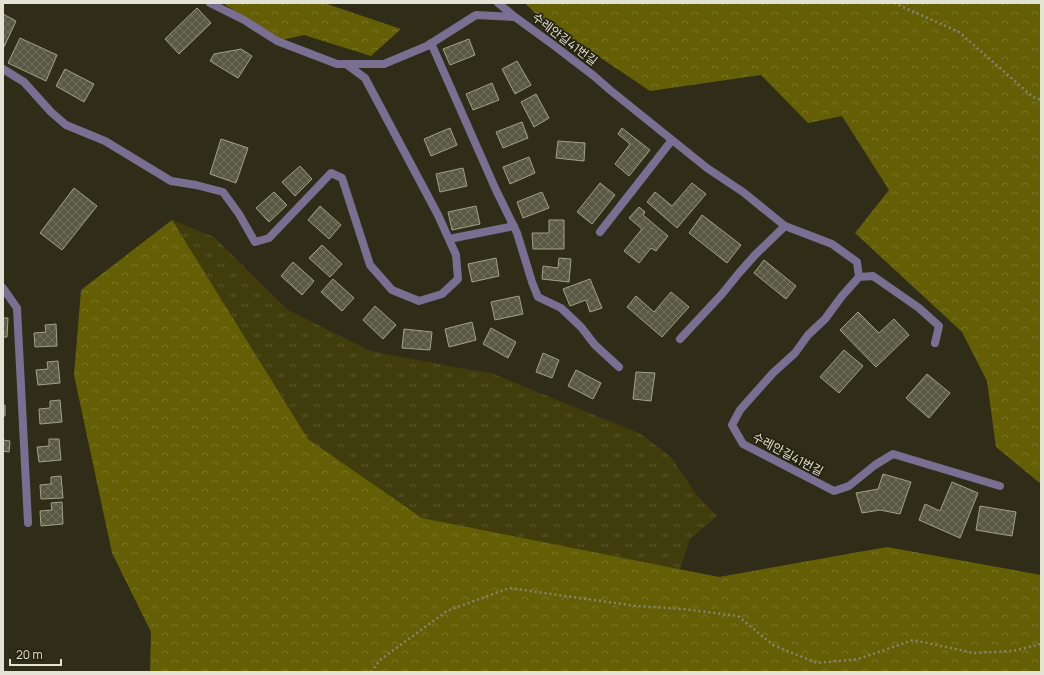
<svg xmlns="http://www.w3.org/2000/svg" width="1044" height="675" font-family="Manrope,'Noto Sans KR',sans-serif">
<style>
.grass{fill:url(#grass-tufts)}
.forest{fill:url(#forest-crowns)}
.building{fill:url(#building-cross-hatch);stroke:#a2a188}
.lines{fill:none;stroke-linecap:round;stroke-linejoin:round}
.path{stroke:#868574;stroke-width:2.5;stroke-dasharray:2 3;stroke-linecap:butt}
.lane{stroke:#796f92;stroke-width:8}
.labels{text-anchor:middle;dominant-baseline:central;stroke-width:3.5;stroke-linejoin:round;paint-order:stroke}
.street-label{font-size:12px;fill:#e2e2d5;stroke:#25230f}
</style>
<defs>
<pattern id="grass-tufts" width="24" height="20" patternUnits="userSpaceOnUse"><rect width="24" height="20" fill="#403c0b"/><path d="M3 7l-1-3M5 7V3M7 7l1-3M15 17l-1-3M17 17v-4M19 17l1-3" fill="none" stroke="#5b582e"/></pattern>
<pattern id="forest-crowns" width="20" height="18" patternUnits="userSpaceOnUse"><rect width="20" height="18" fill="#645e05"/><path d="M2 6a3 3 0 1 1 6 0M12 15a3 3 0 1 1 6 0" fill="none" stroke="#7a7529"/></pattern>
<pattern id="building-cross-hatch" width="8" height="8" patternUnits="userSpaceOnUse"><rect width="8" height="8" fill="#595842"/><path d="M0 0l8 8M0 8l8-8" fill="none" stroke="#71705c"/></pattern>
</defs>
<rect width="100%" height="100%" fill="#2f2d18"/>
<path class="grass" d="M172,220L214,237L288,310L371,351L454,367L491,373L641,434L671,457L696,494L717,516L690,539L680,569L422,518L308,439Z"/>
<path class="forest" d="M223,3H324L401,29L371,56L304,35L277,41Z
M525,3H1041V484L996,447L987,381L962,332L855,233L889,190L842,116L808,123L761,75L650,91L537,15Z
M172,220L308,439L422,518L719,577L887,547L1041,575V672H150L151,632L112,553L74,375L81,290Z"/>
<path class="building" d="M197,8L211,23L179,54L165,39Z
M3,14L16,21L4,47H3Z
M20,38L57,55L46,81L8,63Z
M469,39L475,55L450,65L443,49Z
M241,49L252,56L238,78L210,61L214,54Z
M517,61L531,85L515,94L502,69Z
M65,69L94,84L84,102L56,86Z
M492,83L499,100L473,110L466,94Z
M536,94L549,118L534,127L521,102Z
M522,122L528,138L503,148L496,132Z
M450,128L457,145L431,156L424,139Z
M622,128L650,150L629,176L615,164L630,144L618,134Z
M221,139L248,148L236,183L210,174Z
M558,141L585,143L584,161L556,158Z
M529,157L535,173L510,184L503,167Z
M300,166L312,179L295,196L282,182Z
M463,168L467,186L440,192L436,174Z
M600,183L615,195L592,224L577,212Z
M692,183L706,194L677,228L647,202L655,192L672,206Z
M74,188L97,206L62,250L40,233Z
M274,192L287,205L269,222L256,208Z
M542,192L549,208L523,218L517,202Z
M320,206L341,225L329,239L308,220Z
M476,206L480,224L452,230L448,212Z
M639,207L645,212L643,215L668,236L656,251L651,248L639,263L624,251L642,229L629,218Z
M702,215L741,245L727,263L689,233Z
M549,220H564V249H533L532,233H549Z
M322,245L342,264L330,277L309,258Z
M496,258L499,276L472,282L468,264Z
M559,258L571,259L569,282L542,279L543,266L558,268Z
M764,260L796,286L786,299L754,273Z
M293,262L314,281L302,295L281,276Z
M333,279L354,298L342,311L321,292Z
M590,279L602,308L590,312L586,300L570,306L563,289Z
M671,292L689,307L662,337L627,307L636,296L654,312Z
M519,296L523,314L495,320L491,302Z
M375,306L396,325L383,339L363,320Z
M858,312L879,333L894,319L909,335L876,367L840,330Z
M3,318H8L7,337H3Z
M472,322L476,340L449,347L445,329Z
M56,324L57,346L35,347L34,333L46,332L45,325Z
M491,328L516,342L508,358L483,344Z
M404,329L432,332L430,350L402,348Z
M844,350L863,366L839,393L820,377Z
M543,353L559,360L552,378L536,372Z
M58,361L60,383L38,385L36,370L48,369L47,362Z
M576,370L601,383L593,399L568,386Z
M636,372L655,373L651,401L633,399Z
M927,374L950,393L929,418L906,398Z
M60,400L62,422L40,424L39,409L50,408V401Z
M3,405H5V416H3Z
M49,439H59L61,460L39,462L37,447L49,446Z
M3,440L10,441L9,452L3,451Z
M883,474L911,482L900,514L880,510L862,513L856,493L878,489Z
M61,476L63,498L41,499L40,485L51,484V477Z
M952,482L978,493L960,538L919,520L925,504L940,511Z
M62,502L63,524L41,526L40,511L52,510L51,503Z
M980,506L1016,512L1012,536L976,530Z"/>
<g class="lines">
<path class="path" d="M894,3L959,32L1033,97L1041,100
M371,672L380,660L447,611L509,588L636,606L683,609L738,616L773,645L817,663L858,659L913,640L974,653L1013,651L1041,644"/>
<path class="lane" d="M210,3L244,20L277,41L337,64H384L427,46L476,15L515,17L552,44L594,76L610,90L707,168L743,192L785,226L832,244L857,262L859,277L873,276L919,308L939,326L935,343
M498,3L515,17
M431,43L496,190L517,233L532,282L538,297L561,308L581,327L595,345L619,367
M3,69L24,82L51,112L66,125L105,141L171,181L196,185L223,192L239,214L255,242L269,238L331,173L342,178L370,265L392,290L419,301L442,294L458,279L456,255L438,215L365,78L346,64
M600,232L672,140
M449,239L514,226
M859,277L842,296L825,319L808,335L795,353L773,373L740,410L732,425L743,444L834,491L849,486L875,465L893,454L1000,486
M3,288L17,308L28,523
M680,339L722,294L739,273L755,255L785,226"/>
</g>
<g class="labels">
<g class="street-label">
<text transform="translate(565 39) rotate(37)">수레안길41번길</text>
<text transform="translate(788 454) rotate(28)">수레안길41번길</text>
</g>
</g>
<rect width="1044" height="675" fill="none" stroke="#e2e2d5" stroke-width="8"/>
<path d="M10 659v6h51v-6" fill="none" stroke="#e2e2d5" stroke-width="2"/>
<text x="16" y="659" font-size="12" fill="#e2e2d5" stroke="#25230f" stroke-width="3" paint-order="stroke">20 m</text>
</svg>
